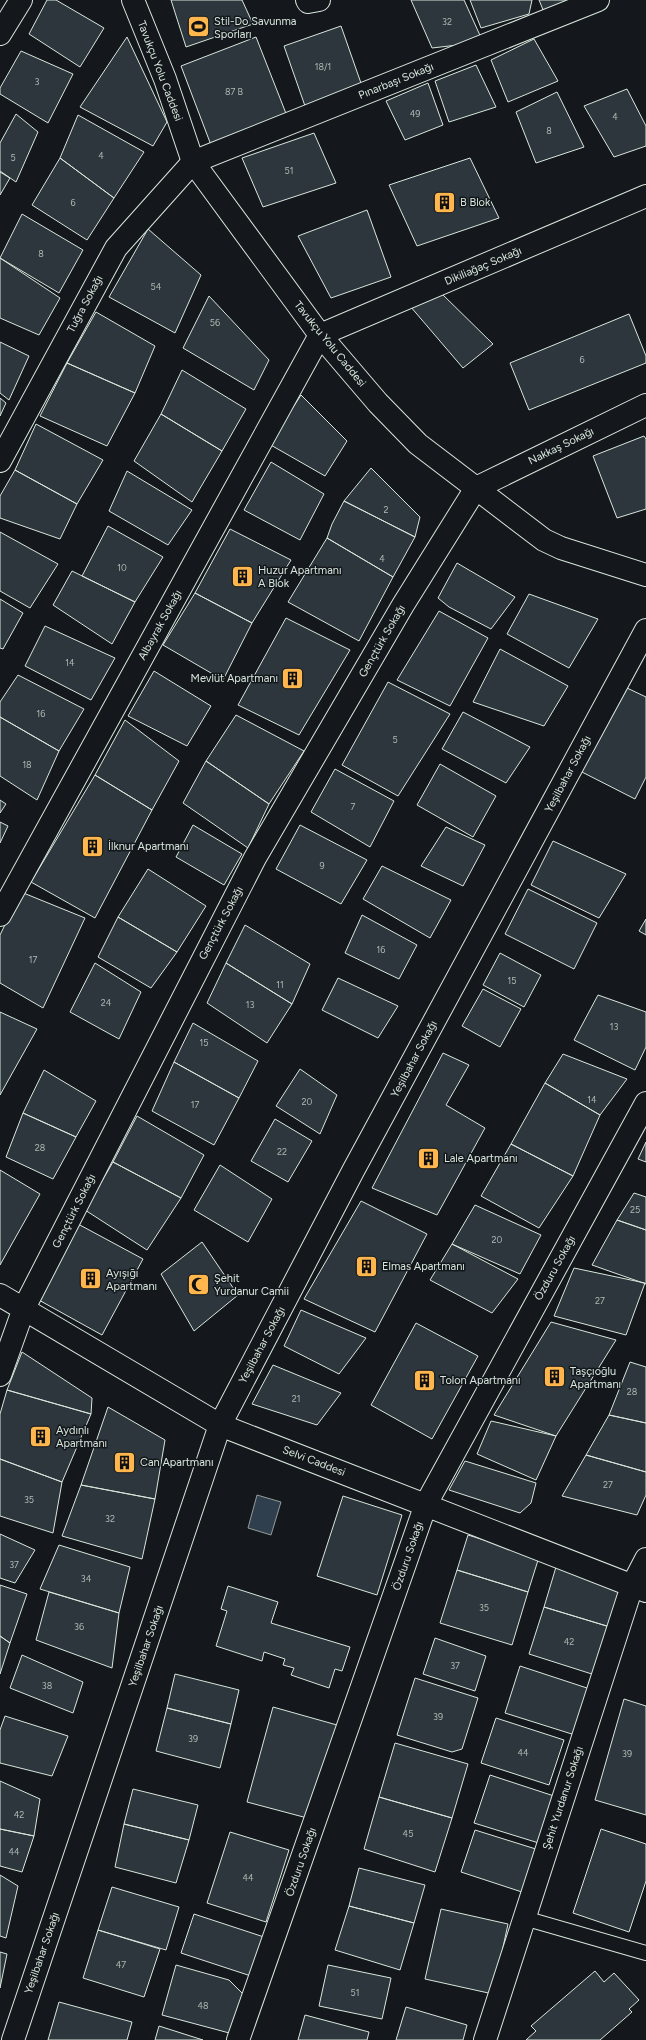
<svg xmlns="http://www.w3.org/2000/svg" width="646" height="2040" font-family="Figtree,sans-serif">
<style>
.water{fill:#2f3f4d;stroke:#939e99}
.building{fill:#2c363c;stroke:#d8e6dc}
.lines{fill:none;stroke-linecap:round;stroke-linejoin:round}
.lane-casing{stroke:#d8e6dc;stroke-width:16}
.street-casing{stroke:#d8e6dc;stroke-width:24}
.primary-casing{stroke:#d8e6dc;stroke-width:24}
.lane{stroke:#14181c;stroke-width:14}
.street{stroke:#14181c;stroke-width:22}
.primary{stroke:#14181c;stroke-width:22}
.labels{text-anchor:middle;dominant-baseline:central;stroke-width:3;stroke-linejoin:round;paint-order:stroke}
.number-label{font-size:9px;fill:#adbab4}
.poi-label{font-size:11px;fill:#d8e6dc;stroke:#14181c;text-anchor:start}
.street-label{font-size:11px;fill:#d8e6dc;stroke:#14181c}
</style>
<rect width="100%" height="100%" fill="#14181c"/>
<path class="water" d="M257,1495L281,1502L271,1535L248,1528Z"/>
<path class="building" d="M47,0H56L104,28L80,67L29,34Z
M171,0H242L253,24L186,47Z
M411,0H464L483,42L432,48Z
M470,0H532L529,14L481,28Z
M539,0H582L546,17Z
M341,26L362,86L305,106L284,46Z
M127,37L167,122L153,146L80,107Z
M256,37L287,116L211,145L181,66Z
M534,39L558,81L508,102L491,60Z
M21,51L73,74L48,123L0,94V88Z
M476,65L496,107L449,122L435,81Z
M428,83L443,125L405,140L386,101Z
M627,89L646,126V146L614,157L584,106Z
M557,92L584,147L536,163L516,112Z
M16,114L38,132L16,182L0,171V143Z
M78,115L144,152L114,198L60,158Z
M314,133L336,183L263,207L242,158Z
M60,158L114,198L87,240L32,205Z
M470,158L499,218L417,246L389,185Z
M0,172L10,178L0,195Z
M367,210L391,277L331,298L298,236Z
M22,214L83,250L59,293L0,258Z
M148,229L201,275L175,333L109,297Z
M0,258L60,298L39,335L0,318Z
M440,292L493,344L463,368L410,306Z
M209,296L269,360L254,390L183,348Z
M96,312L155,346L135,393L67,363Z
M629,314L646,356V363L529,410L510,363Z
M0,342L29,356L9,400L0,393Z
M67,363L135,393L107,446L40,416Z
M182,370L246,409L222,451L161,414Z
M301,395L347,441L325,476L269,444Z
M0,398L6,403L0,416Z
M161,414L222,451L192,502L134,461Z
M36,424L103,460L77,504L15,470Z
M644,436L646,439V509L617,518L593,456Z
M271,462L324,494L300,540L244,510Z
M371,468L420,517L415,537L344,501Z
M15,470L77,504L60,539L0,518V496Z
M127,471L192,510L168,545L109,511Z
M344,501L415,537L393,577L327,538L332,524Z
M108,526L163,557L135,602L82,576Z
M230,529L291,560L252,623L195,593Z
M0,532L58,564L30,608L0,591Z
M327,538L393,577L359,641L288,602Z
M457,563L515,597L491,629L449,607L438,598Z
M72,571L135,602L112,644L53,605Z
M195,593L252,623L223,680L163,645Z
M529,594L598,619L569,668L507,634Z
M0,599L23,613L3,649L0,648Z
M439,611L488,638L450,706L397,680Z
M286,618L350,650L299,735L238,705Z
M45,626L115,658L91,700L25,666Z
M500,649L568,686L544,726L473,702Z
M154,671L211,706L187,746L128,716Z
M18,675L84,709L59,751L0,717V702Z
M388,682L450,714L398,796L342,765Z
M627,688L646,697V777L635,799L580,771Z
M463,712L530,747L506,783L442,749Z
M236,715L304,751L269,804L206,761Z
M0,717L59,751L37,800L0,776Z
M125,720L179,761L152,810L95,775Z
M206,761L269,804L248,848L183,803Z
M440,764L496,796L473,837L417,805Z
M335,769L394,801L370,847L311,812Z
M95,775L152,810L95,918L31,882Z
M0,800L6,804L0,813Z
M0,822L8,826L0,843Z
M193,825L242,854L224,885L176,857Z
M300,825L367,860L341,904L276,869Z
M446,827L485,845L463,886L421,866Z
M553,841L626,874L599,918L531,885Z
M382,866L451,900L430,938L363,899Z
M148,869L206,906L177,952L118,917Z
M528,889L597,923L574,969L505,934Z
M21,892L85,918L43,1008L0,983V935Z
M362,915L417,945L399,979L345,953Z
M118,917L177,952L151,988L98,957Z
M646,919V935L639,931Z
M245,925L310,964L292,1004L226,963Z
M500,953L541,975L524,1007L483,985Z
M95,963L141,992L119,1039L70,1012Z
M226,963L292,1004L267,1043L207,1003Z
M338,978L398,1006L378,1038L322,1010Z
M483,989L521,1009L500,1047L462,1026Z
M598,995L646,1012V1047L635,1070L574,1040Z
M0,1012L37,1029L0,1095Z
M193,1023L258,1061L239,1098L174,1062Z
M443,1053L469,1065L446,1105L485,1128L437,1215L372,1188Z
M563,1054L627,1079L600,1115L545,1083Z
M174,1062L239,1098L214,1145L152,1111Z
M300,1069L337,1095L320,1134L276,1106Z
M44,1070L96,1101L76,1137L23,1113Z
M545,1083L600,1115L573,1176L511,1144Z
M23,1113L76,1137L53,1179L6,1157Z
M137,1116L204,1155L181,1198L113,1162Z
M275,1119L312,1141L288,1182L251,1161Z
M646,1142V1162L638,1159Z
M511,1144L573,1176L539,1228L481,1196Z
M113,1162L181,1198L147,1250L85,1210Z
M220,1165L272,1199L248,1242L194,1210Z
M0,1170L40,1194L0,1265Z
M634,1193L646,1197V1230L617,1220Z
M361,1201L427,1234L375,1332L304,1299Z
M475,1205L541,1235L520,1274L452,1244Z
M617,1220L646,1230V1284L592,1265Z
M78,1224L143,1259L102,1335L37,1299Z
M202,1242L238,1295L194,1331L161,1274Z
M452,1244L518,1279L492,1313L430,1280Z
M574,1268L645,1283L626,1335L554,1316Z
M301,1310L366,1338L339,1374L284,1346Z
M551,1322L616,1340L556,1436L494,1415Z
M416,1323L478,1356L432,1439L371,1405Z
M22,1352L92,1398L91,1414L7,1390Z
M630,1362L646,1367V1423L609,1415Z
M273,1365L341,1393L317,1425L252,1404Z
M7,1390L91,1414L62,1482L0,1459V1414Z
M108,1407L165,1440L155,1499L81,1485Z
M609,1415L646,1423V1472L586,1455Z
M491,1421L556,1436L536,1480L477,1454Z
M586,1455L646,1472V1495L637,1515L562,1496Z
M0,1459L62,1482L53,1533L0,1516Z
M465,1461L536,1483L531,1503L520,1513L449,1490Z
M81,1485L155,1499L142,1559L62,1536Z
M343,1496L402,1515L377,1595L317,1576Z
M0,1534L35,1550L15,1583L0,1578Z
M468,1535L539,1557L528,1592L457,1570Z
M59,1545L130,1567L119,1613L40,1589Z
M556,1567L622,1587L610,1627L544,1607Z
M457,1570L528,1592L512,1645L440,1623Z
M0,1585L27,1594L10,1643L0,1636Z
M228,1586L278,1602L271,1623L350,1647L342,1671L335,1669L329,1688L291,1675L294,1668L283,1665L285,1659L264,1652L262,1661L216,1646L227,1611L221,1609Z
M49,1592L119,1613L112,1668L36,1640Z
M544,1607L610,1627L595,1675L529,1654Z
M0,1636L10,1643L0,1674Z
M435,1638L486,1656L475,1691L423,1674Z
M22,1655L83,1682L73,1713L10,1688Z
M520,1666L590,1689L575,1735L505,1713Z
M175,1674L239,1690L231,1724L167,1708Z
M415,1678L478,1698L462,1749L452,1752L397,1735Z
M624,1699L646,1706V1815L595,1800Z
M273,1707L337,1725L311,1819L247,1802Z
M167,1708L231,1724L220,1768L156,1751Z
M5,1716L68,1736L52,1776L0,1763V1730Z
M496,1718L564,1740L549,1785L481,1763Z
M395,1743L468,1764L452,1818L379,1797Z
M490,1775L557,1797L542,1844L474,1823Z
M0,1781L40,1799L34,1836L0,1829Z
M133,1789L198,1805L189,1840L124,1824Z
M379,1797L452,1818L435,1872L364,1849Z
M124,1824L189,1840L176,1883L115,1867Z
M0,1829L34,1836L22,1872L0,1866Z
M601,1829L646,1844V1881L629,1932L573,1913Z
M475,1830L539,1850L525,1893L461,1872Z
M230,1832L289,1850L266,1922L207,1903Z
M359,1868L425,1885L414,1923L349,1906Z
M0,1875L18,1886L6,1938L0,1936Z
M112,1887L179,1907L166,1950L98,1930Z
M349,1906L414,1923L400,1970L335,1950Z
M441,1909L508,1924L493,1994L425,1979Z
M194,1914L267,1938L254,1977L181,1953Z
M98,1930L160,1949L144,1997L83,1978Z
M0,1952L7,1954L0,1988Z
M176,1965L229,1980L244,1995L233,2034L162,2015Z
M328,1965L391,1978L382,2019L319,2006Z
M595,1971L604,1982L614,1973L639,2000L629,2009L632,2012L600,2040H526L536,2031L531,2026Z
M59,2002L132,2022L127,2040H48Z
M406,2007L467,2025L463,2040H396Z
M305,2015L369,2032L367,2040H298Z
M159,2026L203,2040H155Z"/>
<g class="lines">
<defs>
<path id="lane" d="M524,1918L646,1953"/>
<path id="street" d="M307,0L308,2L319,0
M0,34L21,0
M0,461L116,248L193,162L598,0
M0,915L320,335L646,196
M0,1295L220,1425L646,1591
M0,1375L24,1308L255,858L403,605L476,488L646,405
M13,2040L220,1425L353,1171L646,630
M238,2040L426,1504L646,1103
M485,2040L632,1586L646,1559"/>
<path id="primary" d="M133,0L165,79L193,162L320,335L378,403L418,444L544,540L561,548L646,575"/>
</defs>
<use href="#lane" class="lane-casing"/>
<use href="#street" class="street-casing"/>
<use href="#primary" class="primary-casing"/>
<use href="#lane" class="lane"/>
<use href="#street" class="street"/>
<use href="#primary" class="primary"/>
</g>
<defs>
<symbol id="stadium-square" viewBox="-11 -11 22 22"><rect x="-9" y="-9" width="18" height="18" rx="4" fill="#ffb74d" stroke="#14181c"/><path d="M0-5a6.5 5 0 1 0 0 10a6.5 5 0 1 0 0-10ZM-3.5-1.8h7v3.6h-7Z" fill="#111"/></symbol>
<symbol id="building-square" viewBox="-11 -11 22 22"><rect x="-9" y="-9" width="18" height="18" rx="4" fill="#ffb74d" stroke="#14181c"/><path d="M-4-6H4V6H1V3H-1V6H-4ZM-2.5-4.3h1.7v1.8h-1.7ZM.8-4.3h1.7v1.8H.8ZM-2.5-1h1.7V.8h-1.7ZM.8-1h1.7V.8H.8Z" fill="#111"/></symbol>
<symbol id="mosque-square" viewBox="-11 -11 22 22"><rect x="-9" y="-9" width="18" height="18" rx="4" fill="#ffb74d" stroke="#14181c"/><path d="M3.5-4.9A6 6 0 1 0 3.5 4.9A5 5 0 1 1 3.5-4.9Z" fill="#111"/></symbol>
</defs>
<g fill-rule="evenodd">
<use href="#stadium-square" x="186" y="14" width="25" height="25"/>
<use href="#building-square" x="432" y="190" width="25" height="25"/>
<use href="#building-square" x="230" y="564" width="25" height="25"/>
<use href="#building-square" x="280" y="666" width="25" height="25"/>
<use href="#building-square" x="80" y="834" width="25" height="25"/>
<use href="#building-square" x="416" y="1146" width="25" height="25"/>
<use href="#building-square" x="354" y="1254" width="25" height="25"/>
<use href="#building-square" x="78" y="1266" width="25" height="25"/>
<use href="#mosque-square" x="186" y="1272" width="25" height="25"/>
<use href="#building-square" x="542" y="1364" width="25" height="25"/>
<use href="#building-square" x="412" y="1368" width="25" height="25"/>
<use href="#building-square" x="28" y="1424" width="25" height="25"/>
<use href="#building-square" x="112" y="1450" width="25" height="25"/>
</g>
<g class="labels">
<g class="number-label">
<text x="447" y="21">32</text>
<text x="323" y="66">18/1</text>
<text x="37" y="81">3</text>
<text x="234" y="91">87 B</text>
<text x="415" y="113">49</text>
<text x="615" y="116">4</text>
<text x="549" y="130">8</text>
<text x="101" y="155">4</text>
<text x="13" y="157">5</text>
<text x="289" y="170">51</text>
<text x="73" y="202">6</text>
<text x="41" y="253">8</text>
<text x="156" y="286">54</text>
<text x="215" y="322">56</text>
<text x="582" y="359">6</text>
<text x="386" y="509">2</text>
<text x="382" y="558">4</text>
<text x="122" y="567">10</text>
<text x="70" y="662">14</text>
<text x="41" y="713">16</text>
<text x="395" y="739">5</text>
<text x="27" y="764">18</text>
<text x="353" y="806">7</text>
<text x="322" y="865">9</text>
<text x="381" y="949">16</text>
<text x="33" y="959">17</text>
<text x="512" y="980">15</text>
<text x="280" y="984">11</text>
<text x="106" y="1002">24</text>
<text x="250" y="1004">13</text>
<text x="614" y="1026">13</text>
<text x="204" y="1042">15</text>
<text x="592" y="1099">14</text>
<text x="307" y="1101">20</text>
<text x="195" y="1104">17</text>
<text x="40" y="1147">28</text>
<text x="282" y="1151">22</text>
<text x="635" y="1209">25</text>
<text x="497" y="1239">20</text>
<text x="600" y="1300">27</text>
<text x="632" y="1391">28</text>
<text x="296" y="1398">21</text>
<text x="608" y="1484">27</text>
<text x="29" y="1499">35</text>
<text x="110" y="1518">32</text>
<text x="14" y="1564">37</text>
<text x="86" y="1578">34</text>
<text x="484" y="1607">35</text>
<text x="79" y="1626">36</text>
<text x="569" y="1641">42</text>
<text x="455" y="1665">37</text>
<text x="47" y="1685">38</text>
<text x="438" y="1716">39</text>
<text x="193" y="1738">39</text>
<text x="523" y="1752">44</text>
<text x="627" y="1753">39</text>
<text x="19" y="1814">42</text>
<text x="408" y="1833">45</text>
<text x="14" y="1851">44</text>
<text x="248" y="1877">44</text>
<text x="121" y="1964">47</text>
<text x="355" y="1992">51</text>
<text x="203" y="2005">48</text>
</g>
<g class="poi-label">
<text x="214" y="21">Stil-Do Savunma<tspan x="214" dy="13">Sporları</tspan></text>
<text x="460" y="202">B Blok</text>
<text x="258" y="570">Huzur Apartmanı<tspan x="258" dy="13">A Blok</tspan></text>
<text x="278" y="678" text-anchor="end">Mevlüt Apartmanı</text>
<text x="108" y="846">İlknur Apartmanı</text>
<text x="444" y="1158">Lale Apartmanı</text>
<text x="382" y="1266">Elmas Apartmanı</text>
<text x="106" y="1273">Ayışığı<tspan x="106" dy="13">Apartmanı</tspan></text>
<text x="214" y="1278">Şehit<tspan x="214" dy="13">Yurdanur Camii</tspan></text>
<text x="570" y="1371">Taşçıoğlu<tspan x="570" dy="13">Apartmanı</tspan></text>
<text x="440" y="1380">Tolon Apartmanı</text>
<text x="56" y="1430">Aydınlı<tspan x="56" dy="13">Apartmanı</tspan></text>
<text x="140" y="1462">Can Apartmanı</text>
</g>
<g class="street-label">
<text transform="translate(160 71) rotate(69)">Tavukçu Yolu Caddesi</text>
<text transform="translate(396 81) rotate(-22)">Pınarbaşı Sokağı</text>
<text transform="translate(483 266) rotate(-23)">Dikiliağaç Sokağı</text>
<text transform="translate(85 304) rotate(-62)">Tuğra Sokağı</text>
<text transform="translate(330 344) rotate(51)">Tavukçu Yolu Caddesi</text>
<text transform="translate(561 446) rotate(-26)">Nakkaş Sokağı</text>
<text transform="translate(160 625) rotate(-61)">Albayrak Sokağı</text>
<text transform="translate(382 641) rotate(-60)">Gençtürk Sokağı</text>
<text transform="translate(568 774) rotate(-62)">Yeşilbahar Sokağı</text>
<text transform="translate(221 923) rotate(-62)">Gençtürk Sokağı</text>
<text transform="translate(414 1059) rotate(-62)">Yeşilbahar Sokağı</text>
<text transform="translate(74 1211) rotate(-63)">Gençtürk Sokağı</text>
<text transform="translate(555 1268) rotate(-61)">Özduru Sokağı</text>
<text transform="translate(262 1345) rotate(-62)">Yeşilbahar Sokağı</text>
<text transform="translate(314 1461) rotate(21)">Selvi Caddesi</text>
<text transform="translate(408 1556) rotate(-71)">Özduru Sokağı</text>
<text transform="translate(146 1646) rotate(-71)">Yeşilbahar Sokağı</text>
<text transform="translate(563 1798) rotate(-72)">Şehit Yurdanur Sokağı</text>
<text transform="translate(301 1862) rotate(-71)">Özduru Sokağı</text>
<text transform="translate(42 1953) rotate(-71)">Yeşilbahar Sokağı</text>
</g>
</g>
</svg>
